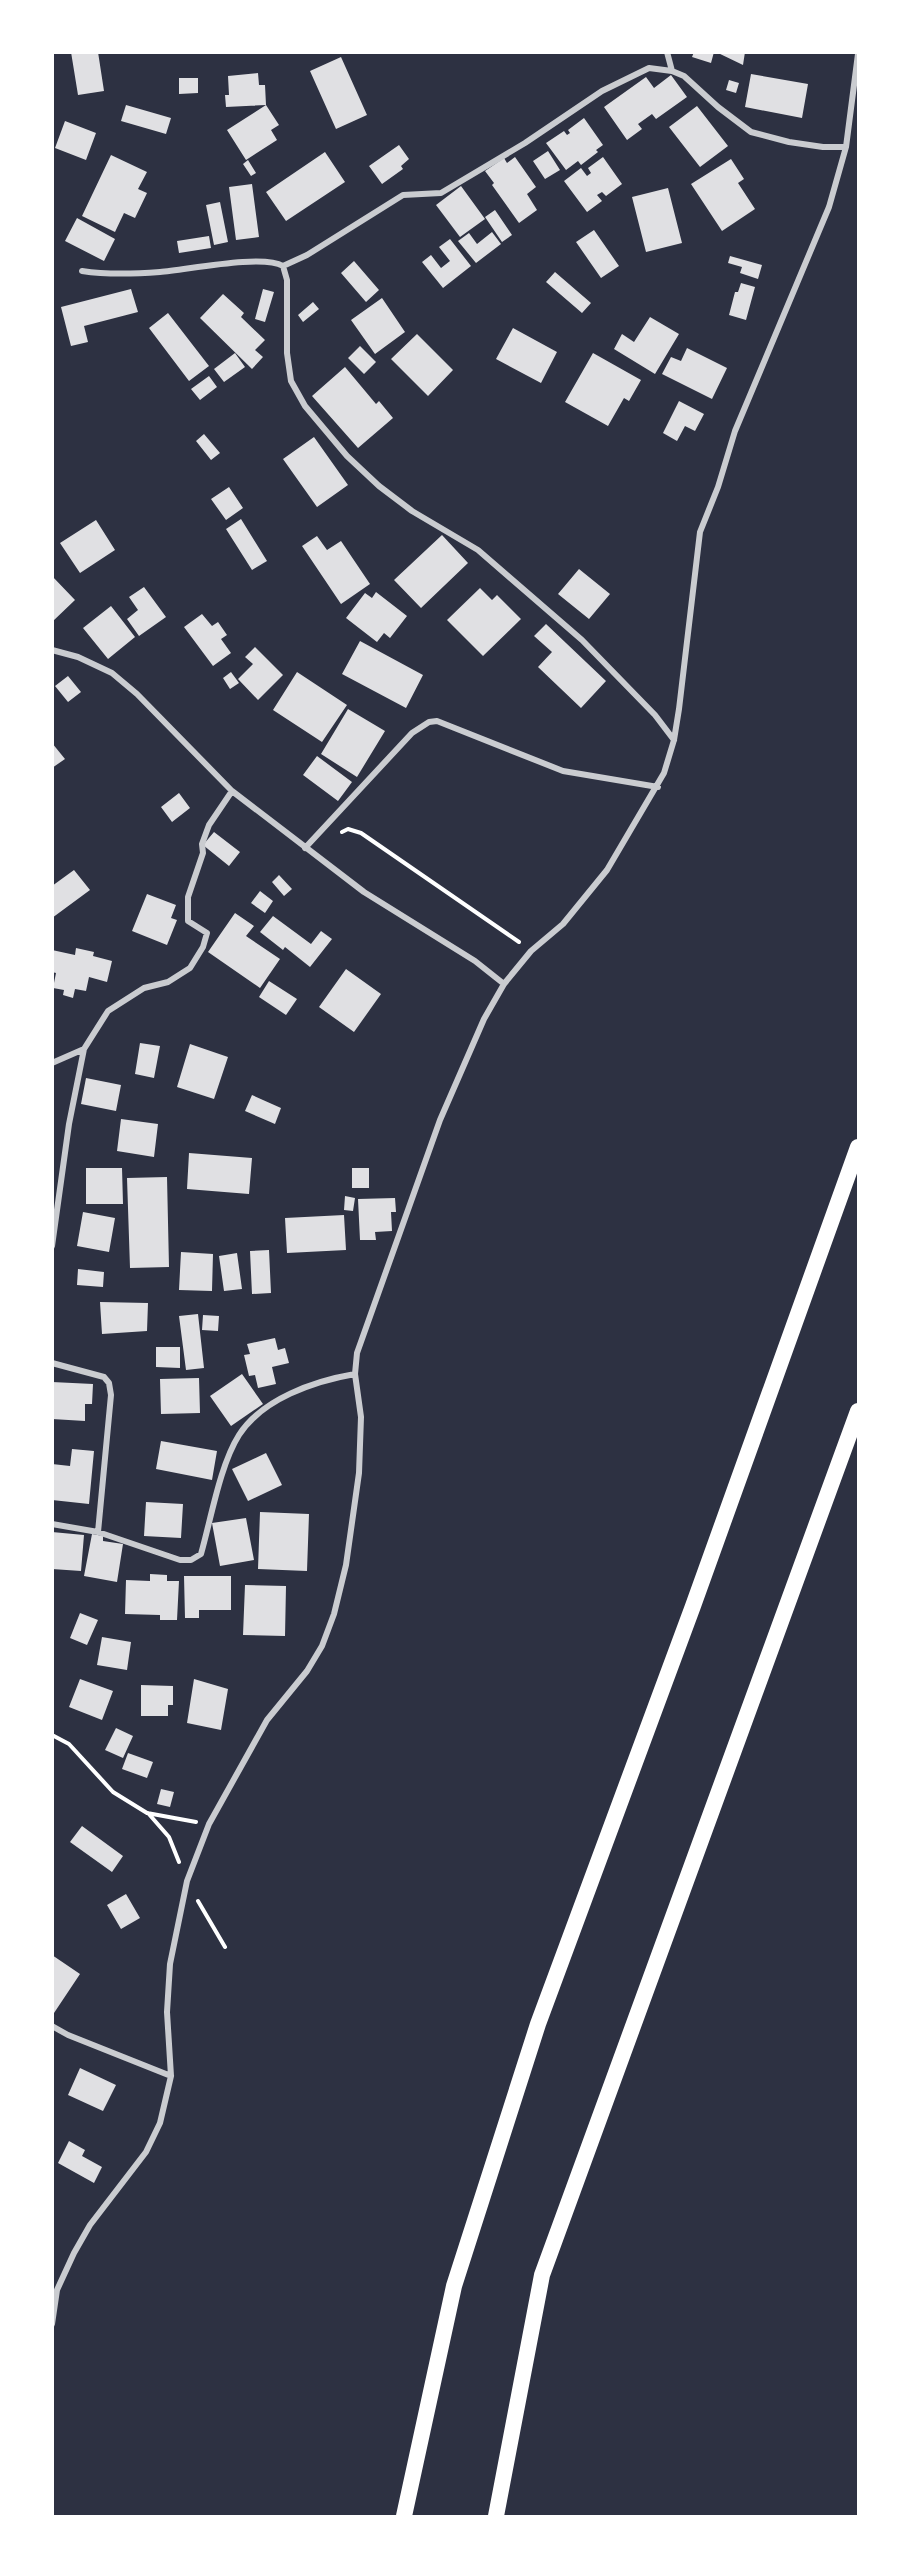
<svg xmlns="http://www.w3.org/2000/svg" width="911" height="2569" font-family="'Crimson Pro',serif">
<style>
.building{fill:#e0e0e3}
.lines{fill:none;stroke-linecap:round;stroke-linejoin:round}
.path{stroke:#fff;stroke-width:4}
.minor{stroke:#caccd0;stroke-width:6}
.trunk{stroke:#fff;stroke-width:16}
</style>
<rect width="100%" height="100%" fill="#2d3142"/>
<path class="building" d="M71,52H98L104,91L78,95Z
M694,52H714L711,63L692,57Z
M716,52H745L743,65Z
M341,57L367,115L336,129L310,71Z
M258,73L259,85H265L266,105L226,107L225,95H229L228,76Z
M751,74L808,84L802,118L745,107Z
M671,75L687,97L656,119L652,114L638,124L642,129L627,140L604,107L646,77L654,88Z
M179,78H198V93L179,94Z
M729,80L739,83L736,93L726,90Z
M126,105L171,118L166,134L121,121Z
M266,105L279,125L271,130L277,140L246,160L227,130Z
M697,106L728,146L700,167L669,127Z
M584,118L603,145L596,150L598,152L581,165L578,161L566,170L546,143L564,131L567,135L570,133L568,130Z
M65,121L96,133L86,160L55,148Z
M399,145L409,159L401,166L403,169L382,184L369,166Z
M548,151L560,170L545,179L533,161Z
M325,152L345,182L286,221L266,192Z
M111,155L147,172L138,189L147,193L135,218L124,213L115,232L82,216Z
M515,157L536,187L527,194L537,210L519,223L492,185L494,183L485,171L504,158L507,163Z
M603,157L622,184L606,196L602,192L597,195L602,201L587,212L564,181L581,168L587,176L591,173L588,168Z
M731,159L744,179L738,183L755,209L722,231L691,184Z
M248,160L256,173L251,176L243,164Z
M252,184L259,237L236,240L229,187Z
M461,186L485,219L460,237L436,205Z
M668,188L682,243L646,252L632,197Z
M220,202L228,242L214,245L206,205Z
M495,210L512,235L502,242L485,217Z
M77,218L115,239L104,261L65,241Z
M594,230L619,266L601,278L576,242Z
M492,232L501,244L476,263L458,241L469,233L477,244Z
M209,236L211,248L179,253L177,241Z
M450,239L471,266L443,288L422,262L431,255L441,268L450,261L439,247Z
M730,256L762,265L758,279L740,273L742,267L728,263Z
M354,261L379,290L366,302L341,273Z
M555,272L591,303L582,313L546,282Z
M741,283L755,287L746,320L729,315L735,292H738Z
M131,289L138,312L84,326L88,342L71,346L61,307Z
M263,289L274,292L265,322L255,319Z
M223,294L244,313L241,317L265,340L255,350L263,357L252,369L200,318Z
M382,298L405,332L375,354L351,320Z
M313,302L319,309L303,322L298,315Z
M168,313L209,366L189,381L149,328Z
M650,317L679,334L655,374L614,349L622,334L634,342Z
M513,328L557,352L541,383L496,359Z
M417,334L453,370L428,396L391,359Z
M360,346L376,362L364,374L348,358Z
M687,348L727,368L712,399L662,374L671,357L681,361Z
M235,353L245,367L224,382L214,369Z
M593,353L641,380L629,401L624,398L608,426L565,402Z
M345,367L376,404L379,401L393,418L358,448L312,396Z
M209,376L217,387L200,400L191,389Z
M679,401L704,414L695,431L685,426L677,441L663,433Z
M204,434L220,453L211,460L196,441Z
M314,437L348,485L317,507L283,459Z
M229,487L243,508L226,520L211,499Z
M241,519L267,561L252,570L226,529Z
M96,520L115,550L80,573L60,543Z
M442,535L468,563L421,608L394,580Z
M317,536L327,550L341,541L370,584L341,604L302,546Z
M579,569L610,594L589,619L558,594Z
M52,576L75,600L52,622Z
M144,587L166,617L139,636L127,619L138,610L129,597Z
M480,588L492,600L497,595L521,619L483,656L447,620Z
M376,592L407,616L390,638L384,633L377,642L346,618L365,593L372,598Z
M111,606L135,637L108,659L83,628Z
M202,614L212,626L218,622L227,635L221,639L231,653L213,666L184,627Z
M546,624L606,681L581,708L538,667L552,652L534,636Z
M360,641L423,675L406,708L342,674Z
M255,647L283,675L258,700L238,679L253,664L245,657Z
M231,672L239,683L230,689L223,678Z
M297,672L347,705L322,742L273,710Z
M68,676L81,692L68,702L55,686Z
M348,709L385,731L357,777L321,754Z
M52,743L65,759L52,768Z
M317,756L352,782L338,801L303,775Z
M179,793L190,808L172,822L161,807Z
M214,832L240,852L229,866L203,845Z
M74,870L90,890L52,918V886Z
M279,875L292,889L284,896L272,882Z
M260,891L273,901L265,913L251,903Z
M147,894L176,905L171,918L177,920L167,945L132,931Z
M235,913L254,926L246,936L280,959L260,988L208,952Z
M273,916L311,944L321,931L332,939L310,967L285,947L283,950L260,932Z
M76,948L94,952L93,956L112,961L107,982L89,977L86,991L75,989L73,998L63,995L64,990L53,988L56,973L52,972V950L75,955Z
M346,969L381,994L354,1032L319,1007Z
M269,981L297,999L286,1015L259,997Z
M140,1043L160,1046L154,1078L135,1074Z
M190,1044L228,1057L214,1099L177,1087Z
M86,1078L121,1085L116,1111L81,1104Z
M252,1095L281,1108L275,1124L245,1111Z
M121,1119L158,1124L154,1157L117,1151Z
M189,1153L252,1158L249,1194L187,1189Z
M86,1168H122L123,1204H86Z
M352,1168H369V1188H352Z
M167,1177L169,1267L130,1268L127,1178Z
M345,1196L355,1198L353,1211L344,1210Z
M395,1198L396,1212H391L392,1231L375,1232L376,1240H360L358,1199Z
M83,1212L115,1218L109,1252L77,1246Z
M344,1215L346,1250L287,1253L285,1218Z
M269,1250L271,1293L252,1294L250,1251Z
M181,1252L213,1254L212,1291L179,1290Z
M237,1253L242,1289L224,1291L219,1256Z
M78,1269L104,1272L103,1287L77,1285Z
M100,1302L148,1303L147,1331L102,1334Z
M198,1314L204,1368L186,1370L179,1316Z
M203,1315L219,1316L218,1331L202,1330Z
M275,1338L278,1350L285,1348L289,1363L272,1367L276,1384L258,1388L255,1375L249,1376L244,1355L250,1354L247,1344Z
M156,1347H180V1368L156,1367Z
M242,1374L263,1404L231,1426L210,1396Z
M199,1378L200,1413L161,1414L160,1379Z
M52,1382L93,1384L92,1404H85V1421L52,1419Z
M161,1441L217,1451L212,1480L156,1469Z
M72,1449L94,1451L89,1504L52,1500V1464L70,1466Z
M266,1453L282,1485L248,1501L232,1469Z
M146,1502L183,1504L181,1538L144,1536Z
M260,1512L309,1514L307,1571L258,1569Z
M246,1518L254,1560L220,1566L212,1523Z
M52,1532L84,1535L81,1571L52,1569Z
M92,1534L103,1536V1541L123,1544L117,1582L84,1576Z
M150,1574L167,1575V1581H179L177,1620H160V1615L125,1614L126,1580L150,1581Z
M184,1576H231V1610H199V1618H185Z
M245,1585L286,1586L285,1636L243,1635Z
M80,1613L98,1620L87,1645L70,1638Z
M102,1637L131,1642L127,1670L97,1665Z
M80,1679L113,1691L102,1720L69,1707Z
M194,1679L228,1689L221,1730L187,1723Z
M141,1685L173,1686V1705H168V1716H141Z
M116,1728L133,1736L123,1758L105,1750Z
M128,1753L153,1762L147,1778L122,1769Z
M161,1789L174,1792L170,1807L157,1804Z
M82,1826L123,1856L112,1872L70,1842Z
M126,1894L140,1918L121,1929L107,1905Z
M52,1955L80,1974L54,2013L52,2011Z
M80,2068L116,2085L103,2111L68,2095Z
M69,2141L85,2150L82,2156L102,2167L94,2183L58,2163Z"/>
<g class="lines">
<path class="path" d="M342,832L348,829L361,833L519,942
M52,1735L69,1744L113,1792L147,1813L196,1822
M148,1813L169,1837L179,1862
M198,1901L225,1947"/>
<path class="minor" d="M667,52L672,71
M283,266L307,255L403,195L441,193L525,143L602,91L649,68L672,71L684,76L718,107L751,132L789,142L823,147H846
M82,271C108,275 134,274 160,272C187,270 262,254 283,266L287,280V353L291,381L305,406L347,456L379,486L412,511L478,550L582,640L655,715L674,740
M52,650L78,657L112,673L137,694L232,791L209,825L202,844L203,853L188,897V921L207,933L203,947L190,968L168,982L144,988L108,1011L84,1049L52,1063
M232,791L364,892L475,961L504,984
M305,848L412,733L429,722L437,721L563,771L658,787
M52,1246L69,1124L84,1049
M52,1363L104,1377L109,1383L111,1395L98,1532
M52,1524L98,1532L180,1560H191L201,1554C211,1519 220,1465 239,1435C262,1399 314,1381 355,1374
M52,2026L68,2035L171,2076
M52,2324L57,2290L74,2253L90,2225L146,2152L160,2123L171,2076L167,2012L170,1964L187,1881L209,1824L267,1720L307,1671L322,1646L334,1614L346,1565L359,1473L361,1417L355,1374L357,1353L440,1120L484,1019L504,984L531,951L563,924L607,870L664,773L674,740L679,709L700,532L718,487L735,431L829,207L846,147L858,54"/>
<path class="trunk" d="M404,2516L454,2286L538,2024L693,1606L858,1147
M496,2516L542,2275L858,1411"/>
</g>
<rect width="911" height="2569" fill="none" stroke="#ffffff" stroke-width="108"/>
</svg>
